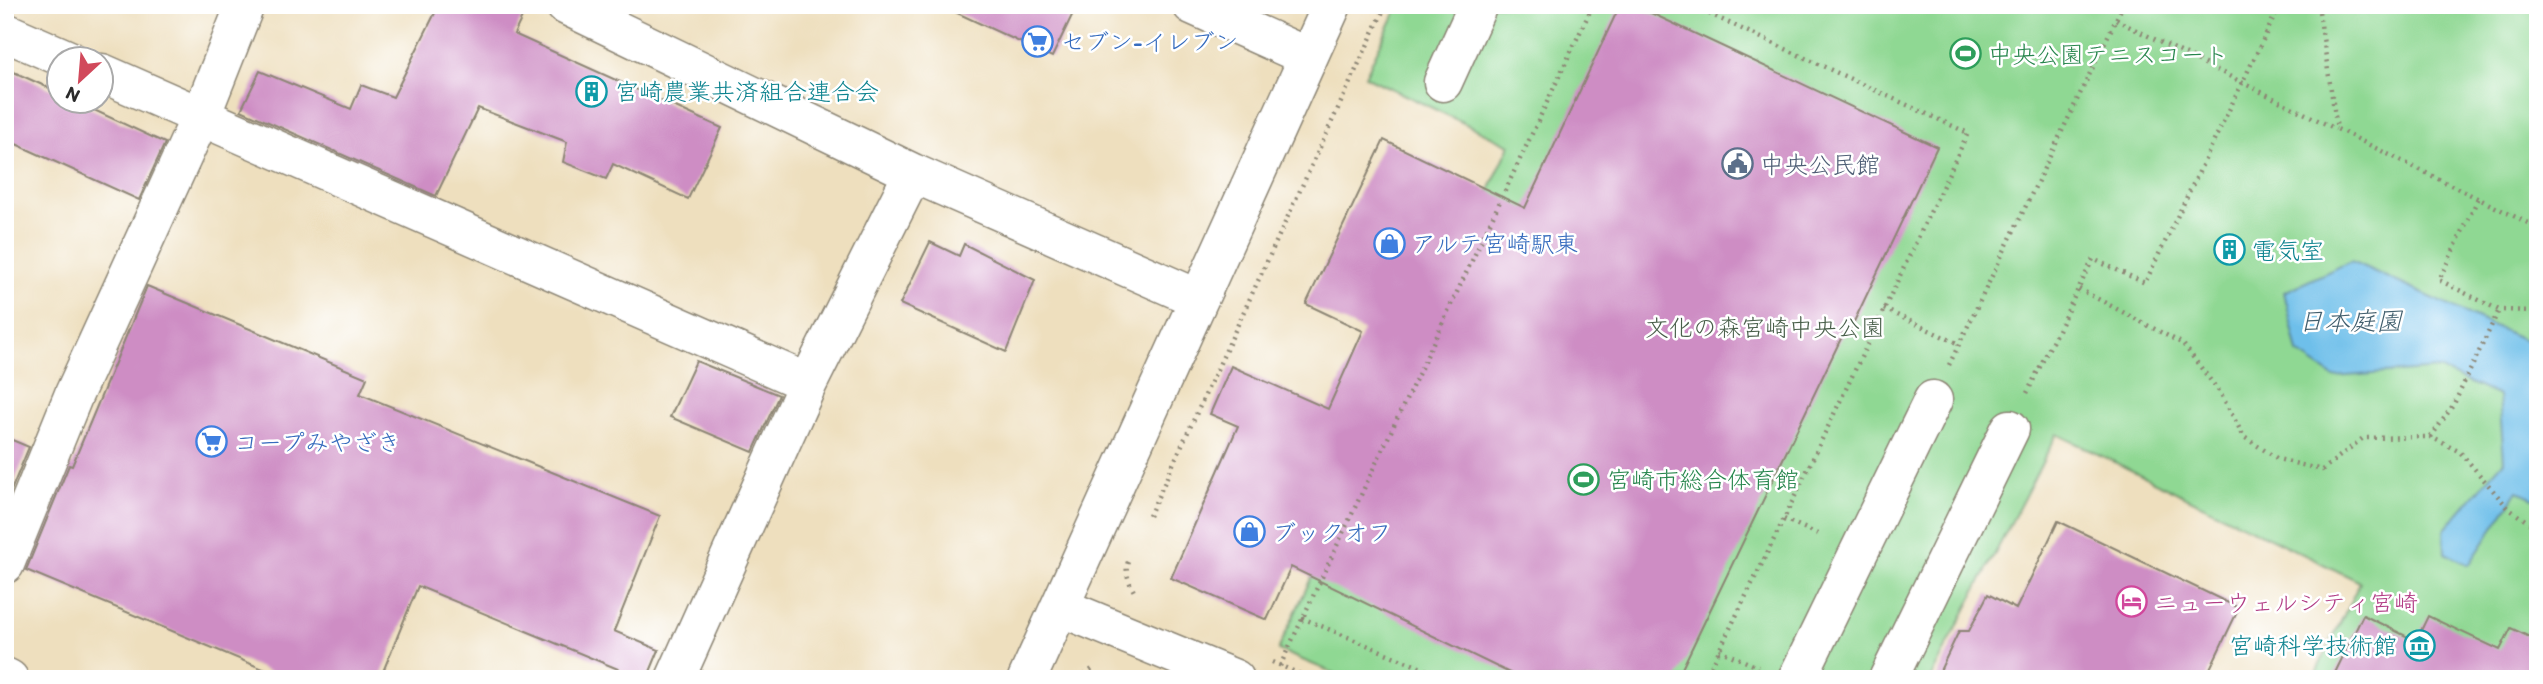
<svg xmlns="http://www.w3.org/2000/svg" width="2543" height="684" font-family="Itim,'Klee One',sans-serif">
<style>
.green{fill:#8fd893;stroke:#5d825f;stroke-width:2}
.water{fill:#6ebfea;stroke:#4c758a;stroke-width:2}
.building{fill:#ce8dc4}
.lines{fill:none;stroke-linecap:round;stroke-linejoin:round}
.minor-casing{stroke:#8c8574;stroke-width:41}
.path{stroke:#8c8574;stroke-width:4.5;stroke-dasharray:2 5;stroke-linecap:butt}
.minor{stroke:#fff;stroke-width:38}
.labels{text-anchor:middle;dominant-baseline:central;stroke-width:5;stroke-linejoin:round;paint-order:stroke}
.shop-label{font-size:24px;fill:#366cbe;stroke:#fff;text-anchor:start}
.leisure-label{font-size:24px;fill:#27864d;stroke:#fff;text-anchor:start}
.culture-label{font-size:24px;fill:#0d838f;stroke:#fff;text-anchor:start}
.service-label{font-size:24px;fill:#4e5e75;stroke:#fff;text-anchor:start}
.park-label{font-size:24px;fill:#495f4a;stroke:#fff}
.hotel-label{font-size:24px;fill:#b23c85;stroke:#fff;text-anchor:start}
.water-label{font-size:26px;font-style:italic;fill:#425f6e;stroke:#fff}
</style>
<rect width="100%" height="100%" fill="#fff"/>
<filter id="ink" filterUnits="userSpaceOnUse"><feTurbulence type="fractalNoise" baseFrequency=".0143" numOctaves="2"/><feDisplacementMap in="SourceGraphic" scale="14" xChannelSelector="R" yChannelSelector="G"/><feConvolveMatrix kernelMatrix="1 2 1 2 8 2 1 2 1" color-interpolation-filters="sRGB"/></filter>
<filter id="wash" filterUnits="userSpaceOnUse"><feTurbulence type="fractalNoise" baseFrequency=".00686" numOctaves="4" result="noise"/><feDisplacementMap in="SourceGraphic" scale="28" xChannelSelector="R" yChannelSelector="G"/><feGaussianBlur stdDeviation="1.57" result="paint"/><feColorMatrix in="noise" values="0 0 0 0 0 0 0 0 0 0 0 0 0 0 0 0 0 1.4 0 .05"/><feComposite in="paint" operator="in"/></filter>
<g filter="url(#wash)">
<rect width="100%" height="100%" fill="#eedfbe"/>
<path class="green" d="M1399,5H2538V679H2313L2360,582L2057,434L1930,679H1348L1278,650L1510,145L1365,76Z"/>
<path class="water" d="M2351,261L2538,346V500L2518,491L2469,565L2445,553L2444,530L2504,461L2499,396L2438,369L2334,377L2298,353L2284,292Z"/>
<g id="blocks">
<path class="building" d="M439,5H528L514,34L722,128L688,199L613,164L606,179L563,162L567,142L478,108L436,196L241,110L260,71L351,109L361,85L393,97Z
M940,5H1077L1052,57Z
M1620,5H1634L1937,147L1851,328L1847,326L1677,679H1522L1291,567L1267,620L1171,578L1238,426L1210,414L1231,366L1328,409L1363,331L1306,304L1384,140L1525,208Z
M5,68L60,93V102H77L165,143L139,200L5,139Z
M930,242L959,256L964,244L1035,280L1006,352L900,304Z
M147,286L367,378L360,394L660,516L614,631L659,650L647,679H642L418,586L380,679H287L26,570L69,465L72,466Z
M696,361L779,395L753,452L670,417Z
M5,437L29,447L5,505Z
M2058,521L2239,608L2205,679H1936L1959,631H1969L1988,594L2016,609Z
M2363,615L2416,641L2428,616L2500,650L2511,628L2538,641V679H2332Z"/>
</g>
</g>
<g filter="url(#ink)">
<use href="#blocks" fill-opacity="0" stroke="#8c8574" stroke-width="2"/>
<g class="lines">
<defs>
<path id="minor" d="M565,5L913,173L1199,299
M1192,5L1308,57
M5,32L69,60
M102,73L808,383
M1443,82L1478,5
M5,564L74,394L201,116L245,5
M1060,607L1235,679
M5,677L9,679
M675,679L808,383L913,173
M1027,679L1332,5
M1797,679L1933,400
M1888,679L2010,429"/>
</defs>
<use href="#minor" class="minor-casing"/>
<path class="path" d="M1690,5L1968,133L1784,519L1705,679
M2318,5L2337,129L2538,228
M2116,20L2336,129
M2478,199L2439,280L2499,310L2538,311
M2079,289L2183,344L2221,394L2244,437L2278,459L2322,470L2363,438L2431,437L2460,452L2509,509L2538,529
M1884,309L1959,344
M1949,365L2123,5
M2027,393L2093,259L2145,283L2280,5
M2431,437L2454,404L2499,310
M1149,516L1386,5
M1784,519L1822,536
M1128,562C1124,571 1130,585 1135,593
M1302,618L1448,679
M1719,650L1758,667
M1272,662L1312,679
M1280,666L1593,5
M1079,679L1095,667"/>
<use href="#minor" class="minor"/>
</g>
</g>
<defs>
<symbol id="supermarket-ring" viewBox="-11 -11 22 22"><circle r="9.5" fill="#fff" stroke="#3f7fe0" stroke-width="1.5"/><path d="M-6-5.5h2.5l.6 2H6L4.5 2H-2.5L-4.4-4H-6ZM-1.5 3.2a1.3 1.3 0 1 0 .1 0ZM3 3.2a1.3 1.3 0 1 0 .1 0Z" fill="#3f7fe0"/></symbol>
<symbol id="stadium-ring" viewBox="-11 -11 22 22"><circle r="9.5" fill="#fff" stroke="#2e9e5b" stroke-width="1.5"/><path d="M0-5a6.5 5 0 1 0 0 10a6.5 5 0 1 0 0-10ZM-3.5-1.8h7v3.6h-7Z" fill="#2e9e5b"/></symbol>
<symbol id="building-ring" viewBox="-11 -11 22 22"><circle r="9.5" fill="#fff" stroke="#0f9aa8" stroke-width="1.5"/><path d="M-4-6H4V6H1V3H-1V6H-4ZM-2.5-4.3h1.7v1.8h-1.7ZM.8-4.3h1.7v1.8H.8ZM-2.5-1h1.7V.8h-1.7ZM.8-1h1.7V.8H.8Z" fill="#0f9aa8"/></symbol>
<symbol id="civic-ring" viewBox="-11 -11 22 22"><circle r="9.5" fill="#fff" stroke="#5c6f8a" stroke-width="1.5"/><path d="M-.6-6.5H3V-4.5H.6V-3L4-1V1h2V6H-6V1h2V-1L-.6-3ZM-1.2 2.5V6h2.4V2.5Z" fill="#5c6f8a"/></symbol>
<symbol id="shop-ring" viewBox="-11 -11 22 22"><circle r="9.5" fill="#fff" stroke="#3f7fe0" stroke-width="1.5"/><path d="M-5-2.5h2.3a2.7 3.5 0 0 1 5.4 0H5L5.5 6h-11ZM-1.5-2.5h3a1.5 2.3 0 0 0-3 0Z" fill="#3f7fe0"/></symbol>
<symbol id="hotel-ring" viewBox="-11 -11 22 22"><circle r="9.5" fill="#fff" stroke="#d1479c" stroke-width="1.5"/><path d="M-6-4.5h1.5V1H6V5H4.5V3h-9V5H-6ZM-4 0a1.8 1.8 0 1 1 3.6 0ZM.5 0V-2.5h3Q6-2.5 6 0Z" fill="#d1479c"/></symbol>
<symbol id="museum-ring" viewBox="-11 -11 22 22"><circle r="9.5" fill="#fff" stroke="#0f9aa8" stroke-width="1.5"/><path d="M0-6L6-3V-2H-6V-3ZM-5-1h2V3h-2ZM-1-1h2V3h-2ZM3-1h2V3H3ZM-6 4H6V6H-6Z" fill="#0f9aa8"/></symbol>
</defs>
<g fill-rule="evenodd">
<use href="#supermarket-ring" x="1020" y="24" width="35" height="35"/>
<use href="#stadium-ring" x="1948" y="36" width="35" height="35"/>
<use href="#building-ring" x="574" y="74" width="35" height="35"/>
<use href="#civic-ring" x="1720" y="146" width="35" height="35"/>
<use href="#shop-ring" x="1372" y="226" width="35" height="35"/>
<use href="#building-ring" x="2212" y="232" width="35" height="35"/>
<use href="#supermarket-ring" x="194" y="424" width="35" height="35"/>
<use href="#stadium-ring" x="1566" y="462" width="35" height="35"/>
<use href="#shop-ring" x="1232" y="514" width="35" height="35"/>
<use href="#hotel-ring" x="2114" y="584" width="35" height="35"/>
<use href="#museum-ring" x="2402" y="628" width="35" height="35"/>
</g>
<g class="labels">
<g class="shop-label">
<text x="1061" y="41">セブン-イレブン</text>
<text x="1412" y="243">アルテ宮崎駅東</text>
<text x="234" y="442">コープみやざき</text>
<text x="1272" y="532">ブックオフ</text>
</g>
<g class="leisure-label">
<text x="1988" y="54">中央公園テニスコート</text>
<text x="1607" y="479">宮崎市総合体育館</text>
</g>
<g class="culture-label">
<text x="615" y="91">宮崎農業共済組合連合会</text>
<text x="2252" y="250">電気室</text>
<text x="2397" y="645" text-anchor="end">宮崎科学技術館</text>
</g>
<g class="service-label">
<text x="1760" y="164">中央公民館</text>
</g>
<g class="park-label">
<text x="1765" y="327">文化の森宮崎中央公園</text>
</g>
<g class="hotel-label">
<text x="2154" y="602">ニューウェルシティ宮崎</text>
</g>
<g class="water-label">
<text x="2350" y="321">日本庭園</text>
</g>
</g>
<rect width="2543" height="684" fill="none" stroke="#fff" stroke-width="28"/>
<g transform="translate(80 80) rotate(206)"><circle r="33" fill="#ffffff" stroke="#aaaaaa" stroke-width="2"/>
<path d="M0-5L12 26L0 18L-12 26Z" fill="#d1495b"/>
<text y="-10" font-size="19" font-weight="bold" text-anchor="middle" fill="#2b2b2b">N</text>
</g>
</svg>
